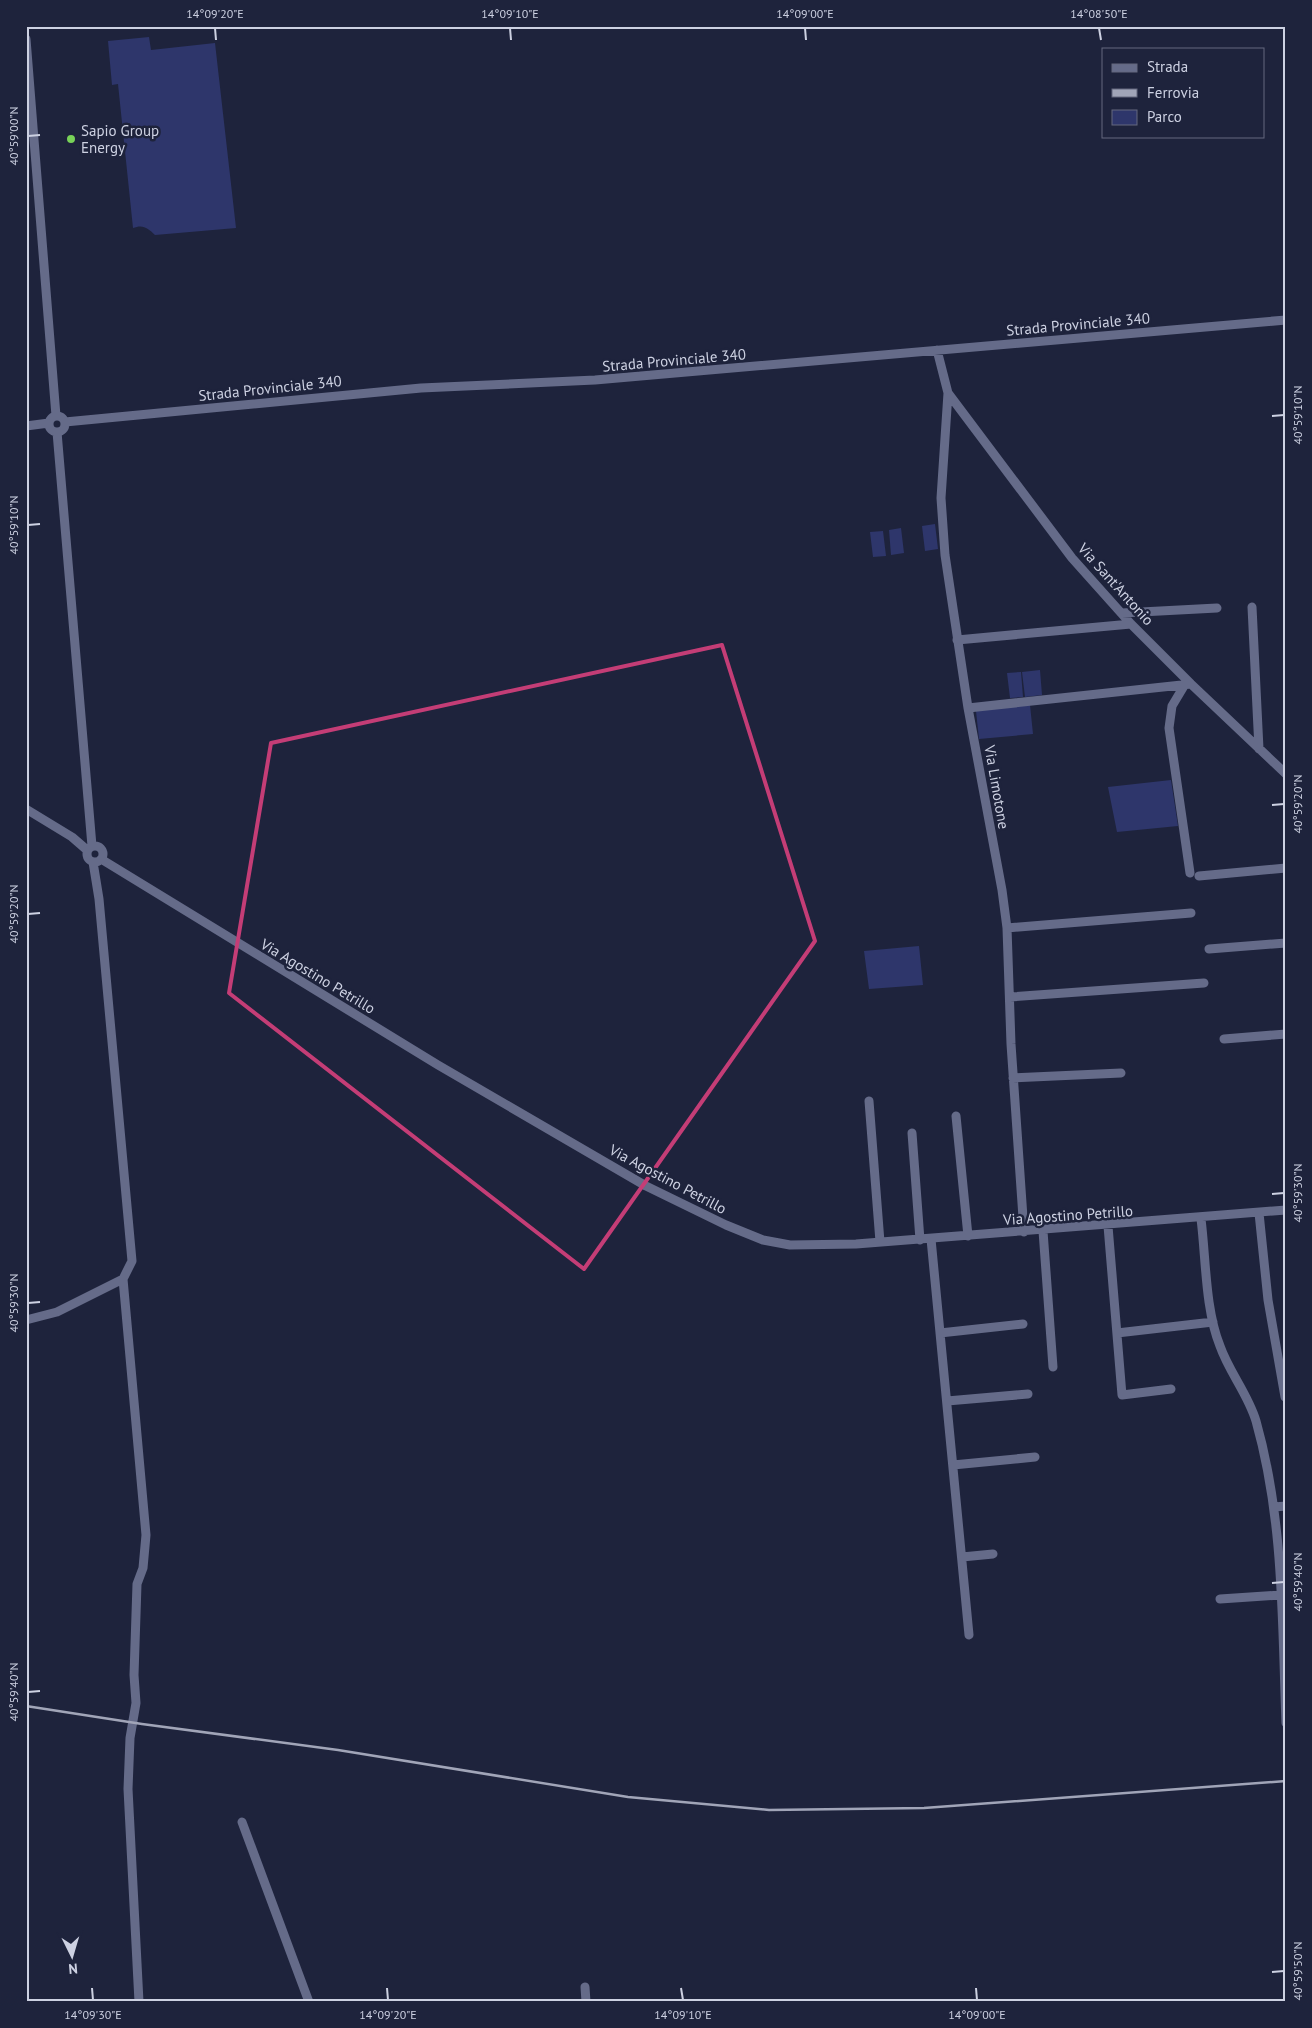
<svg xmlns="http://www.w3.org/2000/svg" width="1312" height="2028" font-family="'PT Sans',sans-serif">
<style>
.green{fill:#2e366b}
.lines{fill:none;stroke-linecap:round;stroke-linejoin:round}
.minor{stroke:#656b89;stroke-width:9}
.rail{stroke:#a1a5b8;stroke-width:2.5}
.marked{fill:none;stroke:#c43d76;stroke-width:4;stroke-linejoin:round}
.ticks{fill:none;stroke:#cdd1e2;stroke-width:2}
.poi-dot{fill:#78d258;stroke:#1e233c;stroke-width:2}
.labels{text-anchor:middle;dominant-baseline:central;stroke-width:5;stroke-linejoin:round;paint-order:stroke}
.poi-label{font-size:15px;fill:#cdd1e2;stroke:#1e233c;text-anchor:start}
.street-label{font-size:15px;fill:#cdd1e2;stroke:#1e233c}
.neatline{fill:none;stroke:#cdd1e2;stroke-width:2}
.ticks-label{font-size:12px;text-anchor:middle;fill:#cdd1e2}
</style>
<rect width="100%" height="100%" fill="#1e233c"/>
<path class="green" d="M149,37L151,50L215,43L236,228L155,235C148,228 143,224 133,228L118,84L112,85L108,41Z
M935,524L938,549L925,551L922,526Z
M901,528L904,553L891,555L889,530Z
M883,531L886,556L873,557L870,532Z
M1040,670L1042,695L1025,697L1022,672Z
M1021,672L1023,697L1010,698L1007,673Z
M1030,705L1033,734L979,739L976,711Z
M1171,780L1178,826L1117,832L1108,787Z
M919,946L923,985L869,989L864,951Z"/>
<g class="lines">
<path class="minor" d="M26,39L56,416
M937,350L948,393L941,498L945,555L968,708L1002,890L1007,928L1011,1044L1024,1232
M948,393L1072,558L1131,624L1191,684L1286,774
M49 424a8 8 0 1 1 16 0a8 8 0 1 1-16 0Z
M65,422L421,388L595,380L1286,320
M26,426L49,423
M57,432L92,846
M1252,607L1259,749
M1122,613L1217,608
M957,640L1131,624
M1184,686L1172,706L1169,728L1190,873
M968,708L1191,684
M26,809L72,837L87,850
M87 854a8 8 0 1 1 16 0a8 8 0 1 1-16 0Z
M101,859L438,1065L646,1186L726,1225L763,1240L790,1245L856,1244L1286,1210
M93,862L99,899L132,1261L123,1279L146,1535L143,1568L137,1584L134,1675L136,1703L130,1738L128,1789L139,2002
M1199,876L1286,868
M1007,928L1191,913
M1209,949L1286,943
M1010,997L1204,983
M1224,1039L1286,1034
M1013,1078L1121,1073
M869,1101L880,1242
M956,1116L968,1236
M912,1133L920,1240
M1259,1213L1268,1300L1285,1397
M1201,1219C1206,1258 1205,1309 1220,1346C1229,1372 1248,1394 1256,1421C1284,1520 1282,1622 1286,1723
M1108,1226L1122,1395L1171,1389
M1043,1231L1053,1367
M931,1239L969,1635
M26,1320L57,1312L123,1279
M940,1333L1023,1324
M1117,1333L1213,1322
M947,1401L1028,1394
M953,1465L1035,1457
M1274,1507L1286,1506
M962,1557L993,1554
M1220,1599L1281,1595
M242,1822L309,2002
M585,1987L586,2002"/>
<path class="rail" d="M26,1706L142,1724L338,1750L628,1797L769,1810L924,1808L1286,1781"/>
</g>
<path class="marked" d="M722,645L815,941L584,1269L229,993L271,743Z"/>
<path class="ticks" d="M215,28L216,40M510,28L511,40M805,28L806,40M1099,28L1101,40M28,136L40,135M1272,416L1284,415M28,525L40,524M1272,805L1284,804M28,914L40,913M1272,1194L1284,1193M28,1303L40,1302M1272,1583L1284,1582M28,1692L40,1691M1272,1972L1284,1971M92,1988L93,2000M387,1988L388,2000M681,1988L683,2000M976,1988L977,2000"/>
<circle class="poi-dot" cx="71" cy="139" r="5"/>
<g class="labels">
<g class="poi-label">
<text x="81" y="130">Sapio Group<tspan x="81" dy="17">Energy</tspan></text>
</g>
<g class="street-label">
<text transform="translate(1078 324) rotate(-5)">Strada Provinciale 340</text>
<text transform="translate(674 360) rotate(-5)">Strada Provinciale 340</text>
<text transform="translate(270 388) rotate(-6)">Strada Provinciale 340</text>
<text transform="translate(1116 584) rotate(48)">Via Sant'Antonio</text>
<text transform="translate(997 787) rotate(80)">Via Limotone</text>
<text transform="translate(318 976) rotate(31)">Via Agostino Petrillo</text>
<text transform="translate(668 1179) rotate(28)">Via Agostino Petrillo</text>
<text transform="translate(1068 1215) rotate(-4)">Via Agostino Petrillo</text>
</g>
</g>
<rect width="1312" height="2028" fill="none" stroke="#1e233c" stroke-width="55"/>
<rect x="1102" y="48" width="162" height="90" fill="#1e233c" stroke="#64697e"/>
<rect x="1112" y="64" width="25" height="8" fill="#656b89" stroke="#64697e"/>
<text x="1147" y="72" font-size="15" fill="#cdd1e2">Strada</text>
<rect x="1112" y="89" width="25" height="8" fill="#a1a5b8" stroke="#64697e"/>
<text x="1147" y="98" font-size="15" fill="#cdd1e2">Ferrovia</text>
<rect x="1112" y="110" width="25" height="15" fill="#2e366b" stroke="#64697e"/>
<text x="1147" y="122" font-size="15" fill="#cdd1e2">Parco</text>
<g transform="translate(72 1956) rotate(175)" stroke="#1e233c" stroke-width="4" paint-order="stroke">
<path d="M0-4L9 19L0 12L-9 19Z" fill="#cdd1e2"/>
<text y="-8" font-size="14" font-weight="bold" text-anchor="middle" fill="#cdd1e2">N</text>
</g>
<rect x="28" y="28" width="1256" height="1972" class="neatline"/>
<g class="ticks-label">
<text x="215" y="18">14°09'20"E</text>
<text x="510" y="18">14°09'10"E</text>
<text x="805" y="18">14°09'00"E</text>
<text x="1099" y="18">14°08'50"E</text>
<text transform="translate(14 136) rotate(-90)" y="4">40°59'00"N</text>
<text transform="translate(1298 415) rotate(-90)" y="4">40°59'10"N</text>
<text transform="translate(14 525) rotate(-90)" y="4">40°59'10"N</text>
<text transform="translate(1298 804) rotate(-90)" y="4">40°59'20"N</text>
<text transform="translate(14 914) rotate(-90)" y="4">40°59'20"N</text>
<text transform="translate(1298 1193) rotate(-90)" y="4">40°59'30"N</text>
<text transform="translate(14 1303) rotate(-90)" y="4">40°59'30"N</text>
<text transform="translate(1298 1582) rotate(-90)" y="4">40°59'40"N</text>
<text transform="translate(14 1692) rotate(-90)" y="4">40°59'40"N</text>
<text transform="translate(1298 1971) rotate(-90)" y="4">40°59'50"N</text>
<text x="93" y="2019">14°09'30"E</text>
<text x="388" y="2019">14°09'20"E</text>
<text x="683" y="2019">14°09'10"E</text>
<text x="977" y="2019">14°09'00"E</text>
</g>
</svg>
